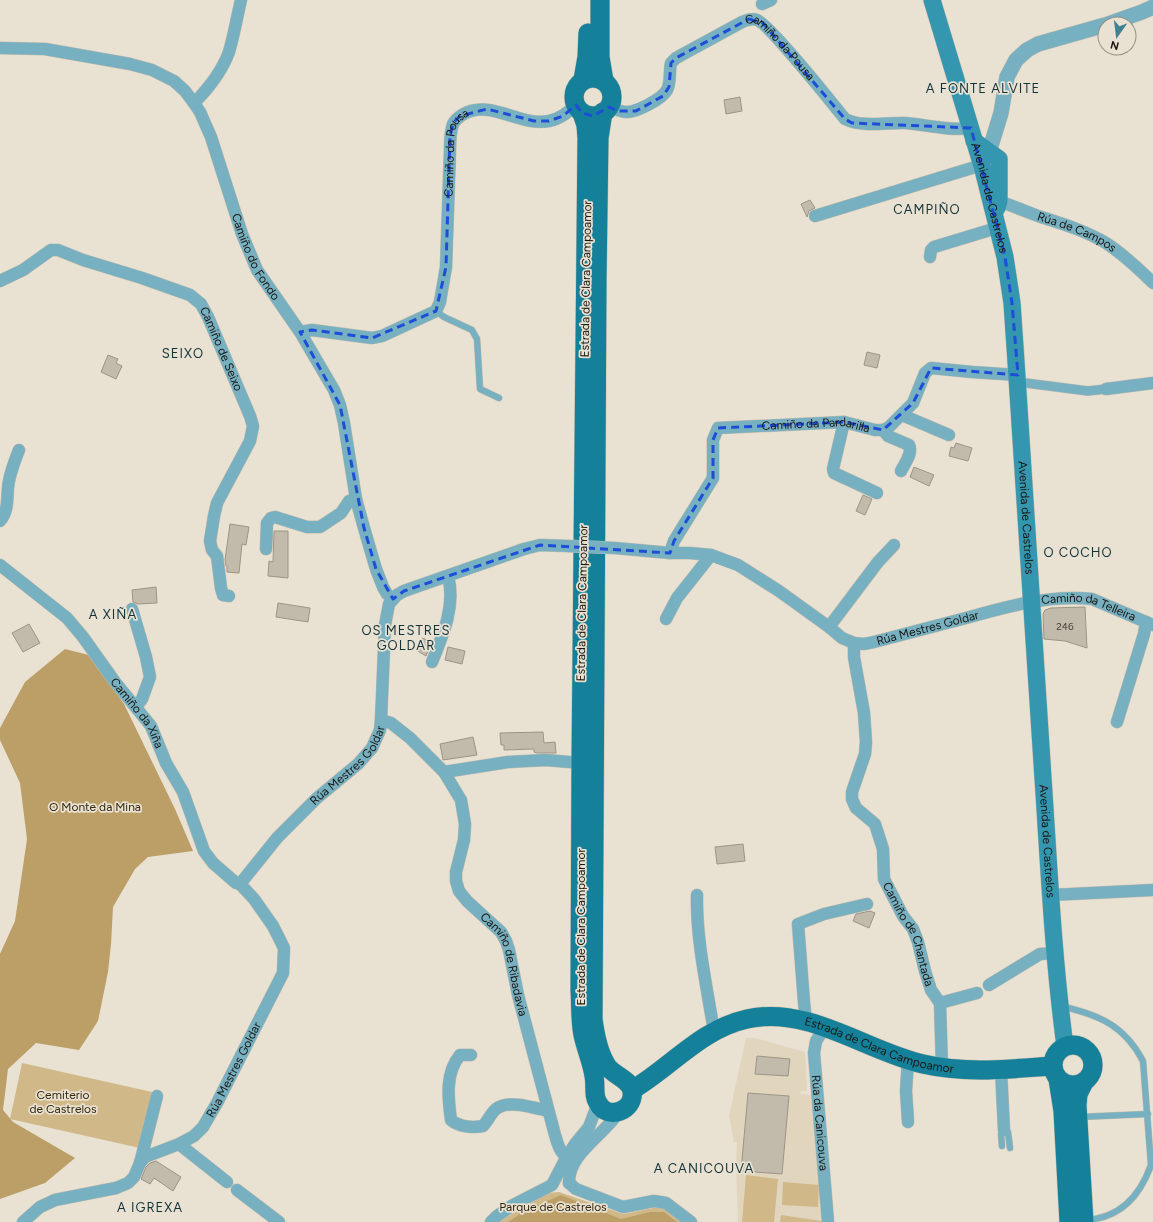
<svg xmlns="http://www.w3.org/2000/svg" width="1153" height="1222" font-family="Figtree,sans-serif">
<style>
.built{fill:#e1d5be}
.green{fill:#d0b888}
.forest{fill:#bb9f67}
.building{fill:#c2baab;stroke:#9c9586}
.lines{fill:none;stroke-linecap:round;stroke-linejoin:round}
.service-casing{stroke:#c4bdae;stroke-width:7}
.pedestrian-casing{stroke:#c4bdae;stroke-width:10}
.minor-casing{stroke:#c4bdae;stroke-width:13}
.tertiary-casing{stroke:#c4bdae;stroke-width:16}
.secondary-casing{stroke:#c4bdae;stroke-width:18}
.primary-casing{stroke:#c4bdae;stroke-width:20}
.service{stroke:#77b0c1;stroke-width:6}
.pedestrian{stroke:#77b0c1;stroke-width:9}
.minor{stroke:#77b0c1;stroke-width:12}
.tertiary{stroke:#77b0c1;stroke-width:15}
.secondary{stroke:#3496af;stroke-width:17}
.primary{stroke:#148099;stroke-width:19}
.minor-bridge-casing{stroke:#c4bdae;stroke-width:13;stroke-linecap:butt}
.minor-bridge{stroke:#77b0c1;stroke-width:12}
.marked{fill:none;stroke:#1d4ed8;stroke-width:3;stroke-dasharray:8 5;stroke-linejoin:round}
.labels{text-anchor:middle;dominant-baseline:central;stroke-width:3.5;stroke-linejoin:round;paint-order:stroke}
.number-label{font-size:10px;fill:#434038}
.street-label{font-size:12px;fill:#191711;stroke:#e9e1d1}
.park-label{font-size:12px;fill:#33270d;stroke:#e9e1d1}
.neighbourhood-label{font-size:13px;letter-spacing:1px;fill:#13333b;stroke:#e9e1d1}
</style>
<rect width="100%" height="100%" fill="#e9e1d1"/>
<path class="built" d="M746,1038H755L805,1052L807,1091H801L800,1094L812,1095L825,1222H738L736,1167L737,1142H734L729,1116Z"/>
<path class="green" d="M22,1063L152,1092L140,1148L10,1119Z
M746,1175L778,1179L774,1222H742Z
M783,1182L819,1185L818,1207L782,1205Z
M559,1192L623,1214L663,1206L684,1222H498L548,1193Z
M781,1215L822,1221V1222H780Z"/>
<path class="forest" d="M65,649L89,655L124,704L175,809L193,851L148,857L135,869L113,907L111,944L108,972L98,1021L79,1050L36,1043L8,1069L3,1110L13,1122L75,1158L45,1183L0,1199V954L15,921L27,839L20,783L0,740V728L25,682Z
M561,1195L621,1219L650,1212H664L677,1222H508L526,1210Z"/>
<path class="building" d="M740,97L742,111L726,114L724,100Z
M810,200L815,208L809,211L807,217L801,204Z
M867,352L880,355L877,368L864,365Z
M108,355L118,359L116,363L122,366L116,379L101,372Z
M956,443L972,448L968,461L949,456L951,447L954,448Z
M914,467L934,475L929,486L910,477Z
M863,495L872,499L865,515L856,511Z
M230,524L249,527L246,545L242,544L239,573L227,572V566H226L225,560Z
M274,531H288V578L268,576L269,561L273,562Z
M156,587L157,603L138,604L133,602L132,590Z
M278,603L310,608L308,622L276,617Z
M1085,607L1087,648L1065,641L1044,639L1043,614L1045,610L1051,608Z
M29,624L40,643L23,652L12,633Z
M422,638L432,642L426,656L416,650L422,646Z
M448,647L465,651L462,664L445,660Z
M543,732L544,743L555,742L556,753H537L534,752V749L504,750V745H501L500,733Z
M473,737L477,755L443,760L440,744Z
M743,844L745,861L717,864L715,847Z
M870,911L875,913L869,928L853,921L856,914Z
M757,1056L790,1059L788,1076L755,1074Z
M748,1093L789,1096L782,1174L741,1171Z
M156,1161L181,1177L173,1191L154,1178L150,1184L141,1179L146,1167L150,1163Z"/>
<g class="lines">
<defs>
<path id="service" d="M436,311L444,317L472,330L477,339L480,389L499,398
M1061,1006C1099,1015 1124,1025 1143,1061L1151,1165C1140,1196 1121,1218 1086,1220
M1079,1117L1148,1114
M1002,1146L1001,1134L1004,1130L1008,1132L1010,1148"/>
<path id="pedestrian" d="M1018,382L1088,391L1106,389"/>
<g id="minor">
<path d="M762,4L771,0"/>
<path id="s1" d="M0,48L45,49L130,64L152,70L174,81L185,91L194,103L200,112L211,137L242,234L257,270L300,332L334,390L340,405L344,423L356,499L364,528L376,569L383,587L387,594L393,599"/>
<path d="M194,103C208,89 222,71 229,52C234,35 237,17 241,0"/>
<path id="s2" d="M609,107C615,109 620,112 627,112C637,112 662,99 667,90C671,83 669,71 671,63L676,58L742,22C747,20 752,18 757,20C768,23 833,104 845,119C863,128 886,122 906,123C928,125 949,131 971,128"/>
<path id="s3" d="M992,199C1009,204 1024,211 1041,217C1063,224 1086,231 1106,243C1124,255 1139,269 1153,283"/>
<path d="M815,216L972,168"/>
<path d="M930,257L931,250L934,247L990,230H998"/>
<path id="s4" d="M0,281L23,270L51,250H58L83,260L142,278L190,295L201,304L208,317L250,416L253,426L250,441L217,503L214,516L210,541L212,550L217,556L221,588L223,595L229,596"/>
<path id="s5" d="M300,332L312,330L372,338L382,336L436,311L440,302L446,267L450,151C450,142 450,132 453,124C455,120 459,117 462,115C490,98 520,127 549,121C560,119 568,112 576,105"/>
<path d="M1106,389L1153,383"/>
<path d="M902,415L949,435"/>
<path d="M844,422L833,469L834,473L877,493"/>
<path d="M883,430L888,436L909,445C913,453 905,463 901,471"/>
<path d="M0,521C10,510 6,494 9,481C11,470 15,460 19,450"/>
<path id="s6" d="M615,548L670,553H690L711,555L738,565L779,591L829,627L842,638L854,643L864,644L874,642C904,634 935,626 966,618C1005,607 1051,594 1092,599L1153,625"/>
<path d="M266,549L267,523L271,518L275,517L307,527H320L341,513L349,501L356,499"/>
<path id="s7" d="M670,553L674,541L713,478V440L718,428L844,422L875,430H883L889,427L913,403L925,373L931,368L972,372L1018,375"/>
<path id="s8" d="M0,565L67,618L83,637L115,682L151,726L166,763L183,792L204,851L213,863L236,883L240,884"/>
<path d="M132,609L146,657L150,677L142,699L136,707"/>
<path d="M666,619L677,598L711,555"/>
<path d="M829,627L878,562L894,545"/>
<path id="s9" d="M854,643V657L864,713L866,742L865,754L852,792V799L856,808L875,824L883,849L884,879L903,916L913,929L918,942L925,971L931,990L940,1003L942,1068"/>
<path d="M432,662C443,635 456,605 448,576"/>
<path id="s10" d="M381,720L391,723L410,738L444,772L461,800L465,824L464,840L456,872V881L459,891L467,901L501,932L506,941L509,950L518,995L555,1135C559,1149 561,1155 574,1162"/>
<path d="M1117,722L1144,634L1146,622"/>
<path d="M444,772L508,762L546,760L581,763"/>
<path d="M697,895C696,940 707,987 714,1032"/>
<path d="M1051,895L1153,890"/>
<path d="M989,985L1040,954L1056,953"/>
<path d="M940,1003L977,993"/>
<path d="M806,1022L804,1002L798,924L824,914L867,904"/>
<path id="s11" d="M825,1027L816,1041L814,1053L828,1222"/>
<path d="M471,1055H460C445,1073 448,1098 451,1120C459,1127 473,1128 483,1126C488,1121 491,1113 496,1109C508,1099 535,1108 548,1111"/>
<path d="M908,1060L906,1091L908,1122"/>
<path d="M1001,1070L1004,1130"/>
<path d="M179,1144L227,1182"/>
<path d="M140,1163L157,1096"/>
<path d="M569,1183L576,1189L623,1207L654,1201L666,1203L691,1222"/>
<path d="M569,1183C568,1154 604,1135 618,1113"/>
<path d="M237,1190L279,1222"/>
<path id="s12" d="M23,1222L40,1207L55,1200L116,1188L128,1183L134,1177L140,1163L145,1157L179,1144L194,1136L203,1127L217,1103L283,973L284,948L273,926L254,899L240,884L277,838L317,798L358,764L372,748L380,730L381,720L385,625L389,604L397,595L404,591L524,549L540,545L568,546"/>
<path d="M491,1222L497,1216L513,1205L552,1185L566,1158L575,1144L589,1127L598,1103"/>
</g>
<path id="tertiary" d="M1108,24L1142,12L1153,7
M980,159L989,152L1001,113L1007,77L1016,60L1027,50L1038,44L1105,25"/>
<g id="secondary">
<path id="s13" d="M932,0L982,166L1005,257L1012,303C1023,461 1032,619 1043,778C1049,867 1053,957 1065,1046"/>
<path d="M974,141L999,159V201L997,208"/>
</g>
<g id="primary">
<path d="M600,0V57L604,81"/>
<circle cx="593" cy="97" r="19"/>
<path d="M583,80L587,57L588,33"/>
<path d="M582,113L586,125L587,138L581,763L580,989C581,1004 580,1020 583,1035C586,1049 592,1062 594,1076C596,1085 593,1096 598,1103C607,1121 635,1111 632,1091C630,1079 614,1076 607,1066C598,1052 595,1035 593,1019L597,279L599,138L603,112"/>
<circle cx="1073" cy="1065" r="20"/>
<path d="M1058,1079L1063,1111L1069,1222"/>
<path id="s14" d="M632,1090C671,1067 701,1029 747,1019C808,1005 866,1051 923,1064C966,1074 1009,1069 1052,1066"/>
<path d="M1084,1222L1077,1105L1078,1094L1084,1082"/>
</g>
</defs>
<use href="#service" class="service-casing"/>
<use href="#pedestrian" class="pedestrian-casing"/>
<use href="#minor" class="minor-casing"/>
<use href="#tertiary" class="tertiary-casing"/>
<use href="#secondary" class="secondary-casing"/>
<use href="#primary" class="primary-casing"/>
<use href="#service" class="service"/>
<use href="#pedestrian" class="pedestrian"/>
<use href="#minor" class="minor"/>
<use href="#tertiary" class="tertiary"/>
<use href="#secondary" class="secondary"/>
<use href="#primary" class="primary"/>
<defs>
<path id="minor-bridge" d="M568,546L615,548"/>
</defs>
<use href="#minor-bridge" class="minor-bridge-casing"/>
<use href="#minor-bridge" class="minor-bridge"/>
</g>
<path class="marked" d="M749,19L763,23L845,119L852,123L971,128L1005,257L1012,303L1018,375L931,368L913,403L883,430L844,422L718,428L713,440V478L674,541L670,553L540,545L404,591L393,599L376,569L364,528L340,405L300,332L312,330L372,338L436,311L446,267L450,135L454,122L460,116L487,109L534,121H549L563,116L576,105L582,113L593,116L609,107L618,111H636L663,96L669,87L671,63L676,58Z"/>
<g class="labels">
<g class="number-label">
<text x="1065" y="626">246</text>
</g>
<g class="street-label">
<text stroke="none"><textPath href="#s2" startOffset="225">Camiño da Pousa</textPath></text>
<text stroke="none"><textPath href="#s5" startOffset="304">Camiño da Pousa</textPath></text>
<text stroke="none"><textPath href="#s13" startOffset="206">Avenida de Castrelos</textPath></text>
<text stroke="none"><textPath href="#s3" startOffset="91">Rúa de Campos</textPath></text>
<text stroke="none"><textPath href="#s1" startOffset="375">Camiño do Fondo</textPath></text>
<text transform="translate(586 279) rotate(-89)">Estrada de Clara Campoamor</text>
<text stroke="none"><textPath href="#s4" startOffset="270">Camiño de Seixo</textPath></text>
<text stroke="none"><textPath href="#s7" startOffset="236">Camiño da Pardarilla</textPath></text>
<text stroke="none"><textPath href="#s13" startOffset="529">Avenida de Castrelos</textPath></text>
<text transform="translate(582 603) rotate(-89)">Estrada de Clara Campoamor</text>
<text stroke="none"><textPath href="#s6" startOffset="507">Camiño da Telleira</textPath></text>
<text stroke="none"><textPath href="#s6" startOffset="341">Rúa Mestres Goldar</textPath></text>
<text stroke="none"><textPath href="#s8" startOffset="204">Camiño da Xiña</textPath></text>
<text stroke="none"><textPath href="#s12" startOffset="650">Rúa Mestres Goldar</textPath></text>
<text stroke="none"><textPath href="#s13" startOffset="853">Avenida de Castrelos</textPath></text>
<text transform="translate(581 927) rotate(-90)">Estrada de Clara Campoamor</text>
<text stroke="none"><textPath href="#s9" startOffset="311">Camiño de Chantada</textPath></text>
<text stroke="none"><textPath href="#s10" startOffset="298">Camiño de Ribadavia</textPath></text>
<text stroke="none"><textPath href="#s14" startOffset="273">Estrada de Clara Campoamor</textPath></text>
<text stroke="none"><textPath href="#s12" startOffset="277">Rúa Mestres Goldar</textPath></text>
<text stroke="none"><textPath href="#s11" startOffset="99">Rúa da Canicouva</textPath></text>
</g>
<g class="park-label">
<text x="95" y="807">O Monte da Mina</text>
<text x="63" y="1095">Cemiterio<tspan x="63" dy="14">de Castrelos</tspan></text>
<text x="553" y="1207">Parque de Castrelos</text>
</g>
<g class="neighbourhood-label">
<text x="983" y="88">A FONTE ALVITE</text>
<text x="927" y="209">CAMPIÑO</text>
<text x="183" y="353">SEIXO</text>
<text x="1078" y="552">O COCHO</text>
<text x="113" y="614">A XIÑA</text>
<text x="406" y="630">OS MESTRES<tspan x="406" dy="15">GOLDAR</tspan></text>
<text x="704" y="1168">A CANICOUVA</text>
<text x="150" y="1207">A IGREXA</text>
</g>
</g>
<g transform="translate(1117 36) rotate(194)"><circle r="19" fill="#e9e1d1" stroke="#969084"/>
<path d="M0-3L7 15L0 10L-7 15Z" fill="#408294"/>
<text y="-6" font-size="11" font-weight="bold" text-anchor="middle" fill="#191711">N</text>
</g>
</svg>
